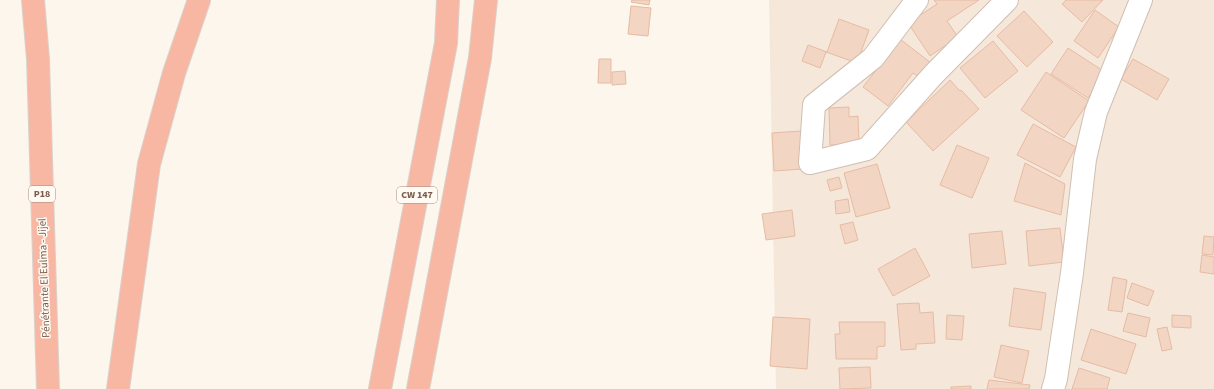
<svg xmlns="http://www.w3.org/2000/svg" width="1214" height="389" font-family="'Source Sans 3',sans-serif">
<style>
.residential{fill:#f5e8da}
.building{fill:#f3d5c3;stroke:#e6bba3}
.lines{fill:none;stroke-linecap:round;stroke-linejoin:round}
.minor-casing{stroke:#d1beb0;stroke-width:24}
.highway-casing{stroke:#dad1cd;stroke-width:24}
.minor{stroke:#fff;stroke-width:22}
.highway{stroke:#f7b7a3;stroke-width:22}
.labels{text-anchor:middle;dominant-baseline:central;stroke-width:3;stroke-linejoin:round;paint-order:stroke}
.shield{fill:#fffaf3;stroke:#a28b7f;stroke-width:1}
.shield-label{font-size:10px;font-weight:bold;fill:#7a5c4d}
.street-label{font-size:11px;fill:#7a5c4d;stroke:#fffaf3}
</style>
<rect width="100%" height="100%" fill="#fdf6ec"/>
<path class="residential" d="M769,0H1214V389H776Z"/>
<path class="building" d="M632,0H650L649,5L631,2Z
M934,0H979L947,21L958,37L930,56L908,23L937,4Z
M1066,0H1103L1082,22L1062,4Z
M631,6L651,8L648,36L628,34Z
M1095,10L1119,27L1098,58L1074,41Z
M1024,11L1053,42L1027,67L997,36Z
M839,19L869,30L857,63L826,52L820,68L802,61L808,45L827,52Z
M900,39L931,63L920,78L913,73L888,106L863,87Z
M993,41L1018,71L985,98L960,68Z
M1068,48L1105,72L1088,98L1051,74Z
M599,59H611V83H598Z
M1133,59L1169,79L1157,100L1121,79Z
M625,71L626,84L612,85V72Z
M1046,72L1089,101L1064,138L1021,110Z
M950,80L960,91L961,90L979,109L933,151L906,122Z
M849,107V117L858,116L859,144L830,145L829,108Z
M1033,124L1076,147L1060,177L1017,155Z
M801,131L803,169L774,171L772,133Z
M957,145L989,158L972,198L940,185Z
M1025,163L1065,184L1061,215L1014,201Z
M877,164L890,208L856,217L844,173Z
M839,177L842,188L830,191L827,180Z
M848,199L850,212L836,214L835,201Z
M792,210L795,236L766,240L762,214Z
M853,222L858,240L845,244L840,225Z
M1060,228L1064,262L1029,266L1026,231Z
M1002,231L1006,264L972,268L969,234Z
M1204,236L1214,237L1213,255L1202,254Z
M915,248L930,276L893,296L878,269Z
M1202,255L1214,257V274L1200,272Z
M1113,277L1127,280L1122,312L1108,310Z
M1132,283L1154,291L1148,306L1127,298Z
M1014,288L1046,293L1041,330L1009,326Z
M919,303L920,313L933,312L935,343L916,344V349L901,350L897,304Z
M1128,313L1150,318L1146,337L1123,331Z
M947,315L964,316L962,340L946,339Z
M1172,315L1191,316V328L1172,327Z
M773,317L810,319L807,369L770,366Z
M839,322H885V346L877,347V359H836L835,334H840Z
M1167,327L1172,349L1162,351L1157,329Z
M1091,329L1136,344L1126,374L1081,360Z
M1001,345L1029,351L1022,383L994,377Z
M870,367L871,388L840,389L839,368Z
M1079,368L1110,378L1107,389H1072Z
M989,380L1030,385L1029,389H987Z
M971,386V389H951V387Z"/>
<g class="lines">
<defs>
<path id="minor" d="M917,0L873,58L814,105L810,163L867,149L934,74L1007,0
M1053,389L1056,379L1072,273L1085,159L1096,112L1141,0"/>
<path id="highway" d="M33,0L38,59L48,389
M118,389L149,164L174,73L199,0
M380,389L446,43L448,0
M418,389L480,58L486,0"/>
</defs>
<use href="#minor" class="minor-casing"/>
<use href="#highway" class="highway-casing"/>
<use href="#minor" class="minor"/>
<use href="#highway" class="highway"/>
</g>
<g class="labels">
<g class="shield">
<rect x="29" y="186" width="26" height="16" rx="3"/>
<rect x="397" y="187" width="40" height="16" rx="3"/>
</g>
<g class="shield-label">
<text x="42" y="194">P18</text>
<text x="417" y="195">CW 147</text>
</g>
<g class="street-label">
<text transform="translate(44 278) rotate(-92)">Pénétrante El Eulma - Jijel</text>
</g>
</g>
</svg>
